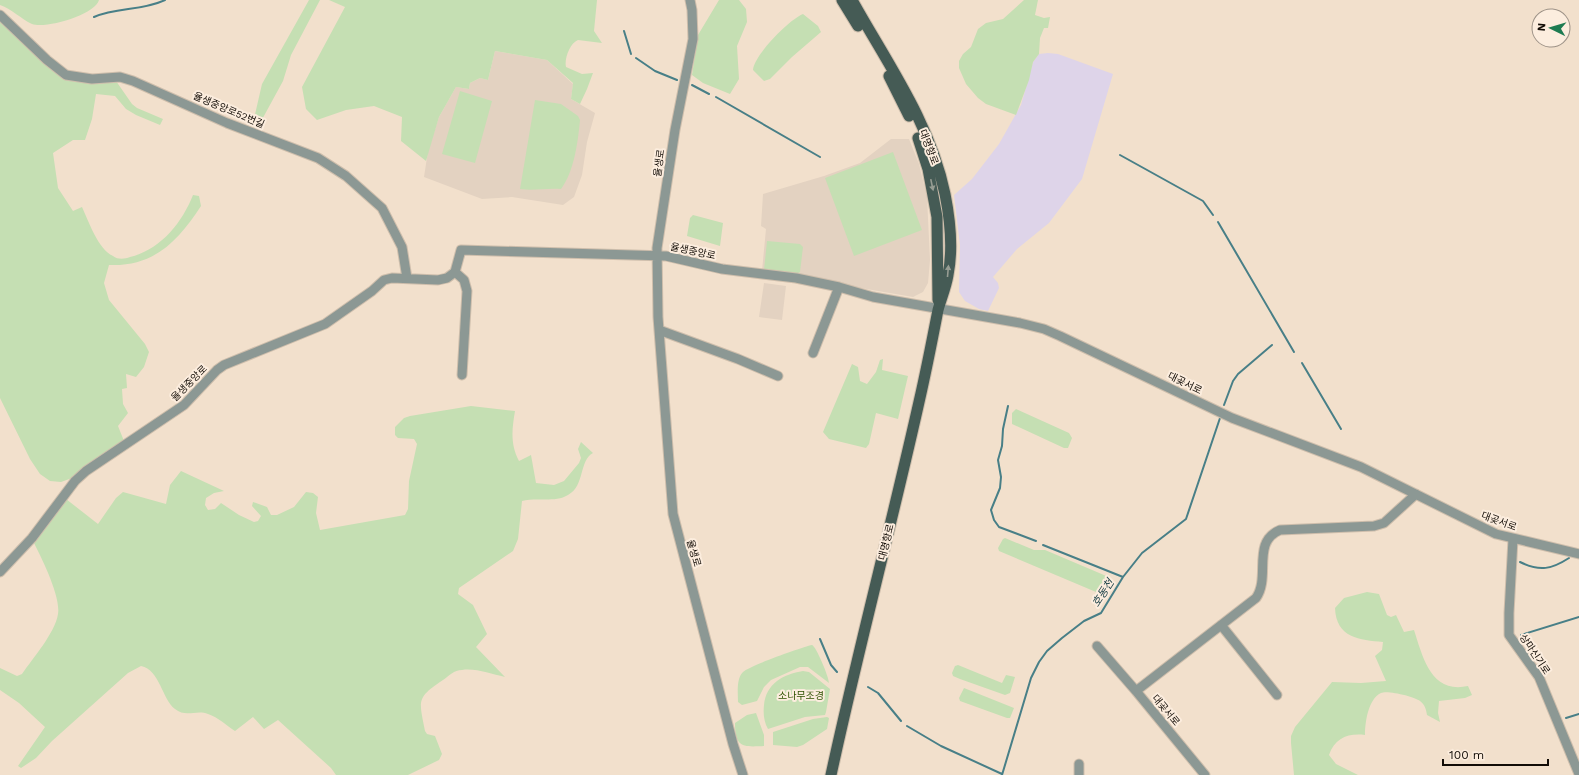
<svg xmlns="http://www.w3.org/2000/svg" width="1579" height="775" font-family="'Work Sans','Noto Sans KR',sans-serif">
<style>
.commercial{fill:#ded4e9}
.education{fill:#e3d2c1}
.green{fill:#c5dfb3}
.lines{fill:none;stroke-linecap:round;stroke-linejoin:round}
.stream{stroke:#487f87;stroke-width:2}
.minor-casing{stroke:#cebeac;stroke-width:11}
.major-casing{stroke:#cebeac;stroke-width:13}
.minor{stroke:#8c9894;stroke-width:9}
.major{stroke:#455b55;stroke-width:11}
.oneway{fill:#979d93}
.labels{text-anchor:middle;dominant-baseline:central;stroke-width:4;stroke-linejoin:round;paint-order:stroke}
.street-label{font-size:10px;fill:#120c06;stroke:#fcedde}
.park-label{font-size:10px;fill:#2e5200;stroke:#fcedde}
.water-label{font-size:11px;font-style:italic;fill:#183e45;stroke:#fcedde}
</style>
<rect width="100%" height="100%" fill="#f2e0cc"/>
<path class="commercial" d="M1048,53L1058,54L1113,74L1082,179L1049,223L1017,249L993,277L998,283L999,288L988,311L979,309L965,301L959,292L960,245L954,195L972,179L999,144L1021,105L1033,62L1039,54Z"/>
<path class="education" d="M495,51L547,60L573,84L571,99L595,113L587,142L582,175L574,197L563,205L512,197L482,199L424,177L428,151L439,117L456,87L469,89L470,83L480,78L488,80Z
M891,139H909L919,164L927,197L930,260L928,283L923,292L913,297L762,271L766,229L761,226L763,194L824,176L860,163Z
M764,283L786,286L782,320L759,317Z"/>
<path class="green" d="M0,0H99C95,15 46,29 32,24C21,19 12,9 0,5Z
M309,0H320L291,55L283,81L259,125L253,123L262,84Z
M329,0H597L594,31L602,43L578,40C570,43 564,59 566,67L582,74L593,73L587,89L580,104L571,99L573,83L547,60L495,51L488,80L480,78L470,83L469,89L456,87L439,117L426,161L401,141L402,117L374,106L346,110L317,120L306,109L302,87L345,7Z
M719,0H739L746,9L747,22L737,46L739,79L730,94L703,83L692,75L698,35Z
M1024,0H1038L1035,15L1044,18L1050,17L1048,28H1044L1040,38L1039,54L1033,62L1029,80L1016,115L986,104L978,98L966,84L959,68V61L963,54L971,47L978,29L986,23L1003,19Z
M803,14L818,26L821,32L792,57L770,79L764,81L753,70C754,55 790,19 803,14Z
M0,20L69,80L88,83L116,81L132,104L137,108L163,119L160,125L136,115L126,109L115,96L96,94L92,119L85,140H73L53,153L58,188L73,211L82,207C89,222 98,249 113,256C118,260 125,259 130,257C160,250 182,223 193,195L199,196L201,206C178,241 154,267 109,265L104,283L109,300L145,344L149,352L144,367L136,377L126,374L127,388L122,389L123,404L128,413L118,426L124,441L72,478L61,482L50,481L40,474L30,459L0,398Z
M460,91L492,101L475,163L442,154Z
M535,100L561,104L578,116L580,120C578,142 574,172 561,189C546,188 534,191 520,189Z
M893,152L922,230L854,256L825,178Z
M693,215L723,223L720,246L687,236L690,218Z
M767,241L800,244L803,247L800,272L797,274L764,270Z
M883,359L882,370L908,376L898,419L876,413L869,444L866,448L829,439L823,432L852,364L858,367L860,381L867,384L876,372L880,360Z
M471,406L515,411C512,429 510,444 519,461L531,455L536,483L554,485L564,481L579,463L581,458L578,449L581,442L593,453C579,460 585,486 568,495C555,503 536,497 522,501L518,539L513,551L459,588L458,594L473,605L487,634L476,647L505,677C491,674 476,668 462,670C454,670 449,676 443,680C416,698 419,700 425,731L427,734L435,736L442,754L439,760L408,775H336L331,768L278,720L264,729L253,717L235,731C227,726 218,717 208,714C197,709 186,718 175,709C162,699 160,670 141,666L128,673L52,741L36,758L21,768L18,766L45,727L19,703L0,690V668L17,676L22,674C33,658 55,633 58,614C61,596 41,557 33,541L66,499L98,524L116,498L123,492L166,504L170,485L181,471L224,491L214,493L206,498L205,505L208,510L215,509L221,503L239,515L254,522L258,521L261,516L252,506L253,502L267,507L271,515H277L294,507L306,492L313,493L318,497L316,513L320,530L405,515L408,509L409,481L417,444L414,439L398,438L395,435V427L404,418L410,416Z
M1016,409L1069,433L1072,438L1068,448H1064L1012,424V413Z
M1005,538L1034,550H1045L1111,578L1112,581L1104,593L1101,594L1096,592L999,551L998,548L1003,539Z
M1367,592L1379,594L1387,615L1391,617L1396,615L1404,632L1414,630C1423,658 1431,694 1468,686L1472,695L1465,698L1439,701L1438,713L1440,722L1427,715C1426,709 1425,705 1420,701C1415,697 1388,690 1381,693C1368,699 1365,723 1365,735C1348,733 1335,738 1329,755L1336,764L1358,775H1294L1291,743V736L1295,727L1332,682L1361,683L1386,681L1375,656L1382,650L1383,642C1360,640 1336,638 1335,608L1344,598Z
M812,645C816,646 829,677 829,683L808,667H800L771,680L764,687L757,701L742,705L738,702C738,693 736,679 743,672C749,666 802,647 812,645Z
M958,665L1002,683L1006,675L1015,677L1010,693L1005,695L960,679L953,676L952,673L955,666Z
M803,671L809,672L830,689L826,712L825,715L805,717L768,729C764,722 763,714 764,705C766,684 783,674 803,671Z
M964,688L1014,708L1010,718H1007L960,701L959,698Z
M756,713L764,735V746C743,747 735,748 735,723L747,715Z
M827,717L829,718L827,729L803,745L797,747L773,745V732L813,719Z"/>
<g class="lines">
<path class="stream" d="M94,17C117,7 142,11 165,0
M624,31L631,54
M636,58L655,71L677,80
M692,85L709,94
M716,97L820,157
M1120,155L1203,201L1213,215
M1218,222L1294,352
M1302,363L1341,429
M1224,405L1233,381L1238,374L1272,345
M1008,406L1003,429L1002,446L998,460L1001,477L1000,488L991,510L994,520L999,527L1036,541
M1043,545L1123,577
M1520,562C1540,572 1552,569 1569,558
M1521,635L1579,617
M820,639L831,665L837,672
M868,687L878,693L901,721
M1566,718L1579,714
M907,726L941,746L1002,774
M1002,775L1031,678L1039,662L1047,651L1062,638L1084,621L1101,613L1123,577L1142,553L1186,519L1220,418"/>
<defs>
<path id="minor" d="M690,0L692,10L693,39L675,130L657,248L658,317L673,514L733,744L743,775
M0,15L47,60L66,75L92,79L120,77L133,81L227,123L318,158L346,176L382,208L402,247L407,278
M455,272L464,280L467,291L462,375
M659,330L738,359L778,376
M813,353L839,287
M1513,539L1509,613V635L1539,677L1579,774
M0,572L32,538L75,481L86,471L184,405L217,370L224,365L325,324L372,291L384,280L392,278L438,280L447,278L455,272L461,250L666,256L722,269L796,278L839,287L873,297L1020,323L1044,329L1060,336L1232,418L1361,467L1496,534L1579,554
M1221,625L1277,695
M1097,646L1136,691
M1079,775V764
M1205,775L1136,691L1256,598C1271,577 1251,542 1280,530L1374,526L1384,523L1416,494"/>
<path id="major" d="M842,0L858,26
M889,76L909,116
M918,138L928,169L937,217L938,300
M831,775C858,650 891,527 919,402C926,372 932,341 938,310C941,299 946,287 948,275C953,250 950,219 945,194C930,122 887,63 852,0"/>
</defs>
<use href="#minor" class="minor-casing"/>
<use href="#major" class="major-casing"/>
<use href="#minor" class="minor"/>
<use href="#major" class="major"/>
</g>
<defs><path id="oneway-solid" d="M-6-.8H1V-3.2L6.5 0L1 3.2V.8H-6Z"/></defs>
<g class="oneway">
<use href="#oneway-solid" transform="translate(932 185) rotate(78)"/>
<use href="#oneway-solid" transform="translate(948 271) rotate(-85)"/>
</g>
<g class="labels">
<g class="street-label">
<text transform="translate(229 110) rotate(23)">율생중앙로52번길</text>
<text transform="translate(929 147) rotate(69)">대명항로</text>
<text transform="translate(659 163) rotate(-82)">율생로</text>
<text transform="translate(693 251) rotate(12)">율생중앙로</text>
<text transform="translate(189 383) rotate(-45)">율생중앙로</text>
<text transform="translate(1185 383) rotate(26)">대곶서로</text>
<text transform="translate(1499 521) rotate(20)">대곶서로</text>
<text transform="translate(886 542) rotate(-76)">대명항로</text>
<text transform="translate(694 553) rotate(74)">율생로</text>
<text transform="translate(1535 654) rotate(56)">상마신기로</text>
<text transform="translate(1166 710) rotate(50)">대곶서로</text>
</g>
<g class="park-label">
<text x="801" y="695">소나무조경</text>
</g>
<g class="water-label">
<text transform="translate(1103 593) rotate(-57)">호동천</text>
</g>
</g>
<g transform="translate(1551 28) rotate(275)"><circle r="19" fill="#fcedde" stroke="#9e9388"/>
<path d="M0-3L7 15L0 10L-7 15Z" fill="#1e7b51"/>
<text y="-6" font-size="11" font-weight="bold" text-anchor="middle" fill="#120c06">N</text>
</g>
<path d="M1443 759v6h105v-6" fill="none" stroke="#120c06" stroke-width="2"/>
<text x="1449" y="759" font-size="12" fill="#120c06" stroke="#fcedde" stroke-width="3" paint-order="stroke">100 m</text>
</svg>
